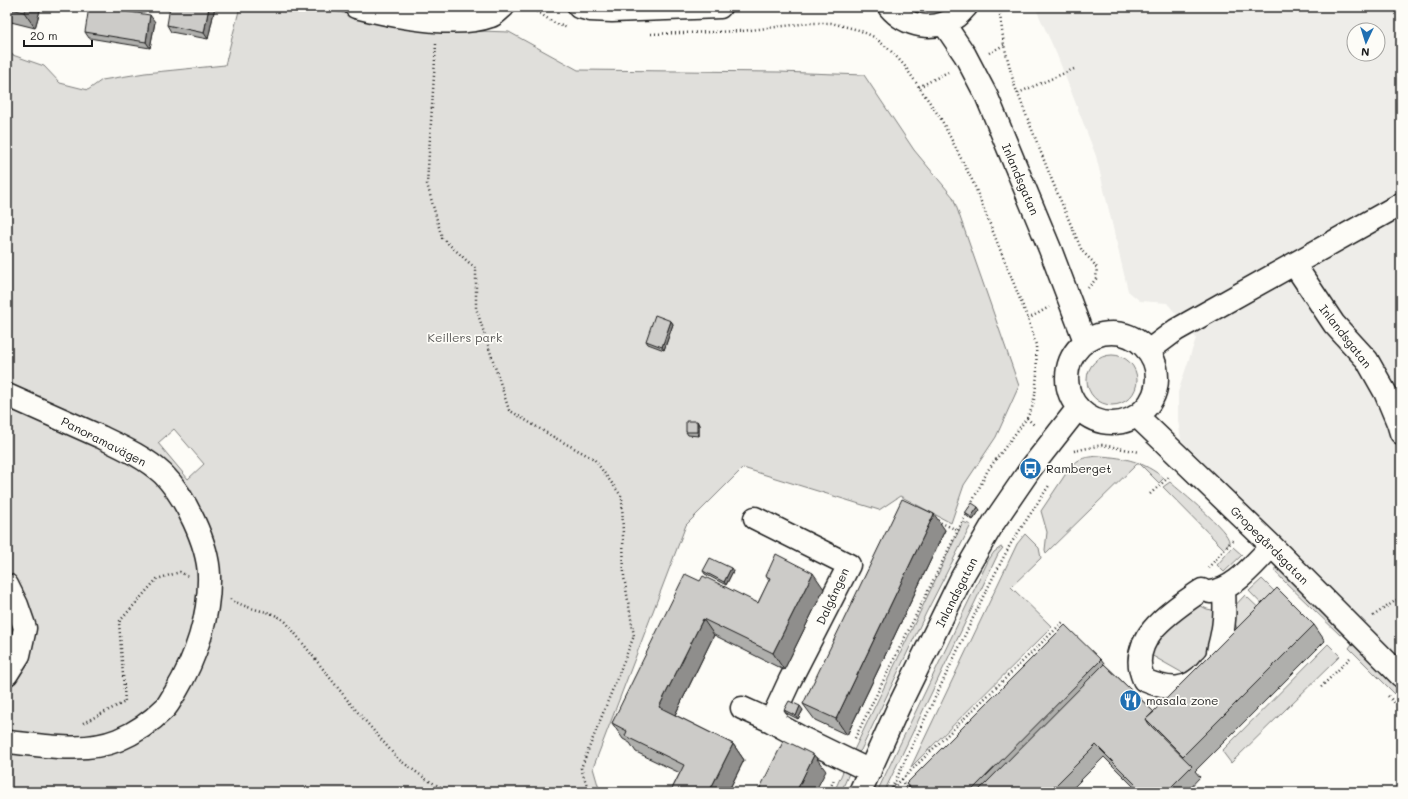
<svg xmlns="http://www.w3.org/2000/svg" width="1408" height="799" font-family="Mali,sans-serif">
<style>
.built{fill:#eeede9;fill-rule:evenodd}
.green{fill:#e0dfdb;stroke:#7e7e7c;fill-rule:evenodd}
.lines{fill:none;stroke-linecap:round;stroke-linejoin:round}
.minor-casing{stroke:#1c1c1c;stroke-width:25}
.path{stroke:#1c1c1c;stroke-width:2.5;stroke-dasharray:1 3;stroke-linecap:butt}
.minor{stroke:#fdfcf7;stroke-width:22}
.wall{fill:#afafac;stroke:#1c1c1c}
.shaded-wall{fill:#8f8e8c;stroke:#1c1c1c}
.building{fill:#cccbc8;stroke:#1c1c1c}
.labels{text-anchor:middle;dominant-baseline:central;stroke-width:3.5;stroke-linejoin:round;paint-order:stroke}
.street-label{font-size:12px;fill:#1c1c1c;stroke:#fdfcf7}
.park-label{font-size:12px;fill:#575655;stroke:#fdfcf7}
.poi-label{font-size:12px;fill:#1c1c1c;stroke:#fdfcf7;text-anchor:start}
</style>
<rect width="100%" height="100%" fill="#fdfcf7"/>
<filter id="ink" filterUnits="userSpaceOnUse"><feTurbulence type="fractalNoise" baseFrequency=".025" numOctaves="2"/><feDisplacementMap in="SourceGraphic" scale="8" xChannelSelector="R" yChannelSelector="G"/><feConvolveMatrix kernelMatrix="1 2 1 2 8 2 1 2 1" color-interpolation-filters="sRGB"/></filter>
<g filter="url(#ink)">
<path class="built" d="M1035,7H1401V661L1181,440L1178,420V392L1196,338L1167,303L1140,301L1128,291L1096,156L1057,55ZM1354,30H1378V54H1354Z"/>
<path class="green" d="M240,7H312L364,17L452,30L509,32L578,70L779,72L864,75L914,150L953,197L1019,386L996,437L964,485L951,523L900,496L879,510L743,468L686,525L593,768L600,792H7V53L44,66L60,83L88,90L102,80L145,73L225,65ZM174,429L204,464L188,479L158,443Z
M1087 380a25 25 0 1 1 50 0a25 25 0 1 1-50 0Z
M1100,456C1127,458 1142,461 1164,478L1159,483L1140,464H1137L1046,553L1045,550L1047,532L1041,511L1067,472H1069L1072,470L1071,468C1077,457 1089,457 1100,456Z
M1170,482C1180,491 1230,531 1229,542C1229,545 1226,547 1224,549L1163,487Z
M963,522L971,525L926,613L861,750L859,752L854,750L855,748Z
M1025,534L1039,548L1041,558L1011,587L1052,627L911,767L1017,544Z
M1001,547L1003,548L998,554L884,792H877L988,561L994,552Z
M1233,547L1242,555L1224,572L1217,565Z
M1275,568H1277L1282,570L1342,633V634L1340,635L1283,580L1275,571Z
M1262,579L1287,604L1274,617L1249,591Z
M1245,595L1271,620L1243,648L1231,610Z
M1197,604L1207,609L1217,611C1216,621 1216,633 1213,642C1208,656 1195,667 1183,674L1181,672L1151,655L1156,639Z
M1328,644L1340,656L1231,763L1222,751Z
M1352,644H1355L1401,689V700L1349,648Z
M845,767L850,771L841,792H834Z"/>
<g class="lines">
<defs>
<path id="minor" d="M356,7C392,16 456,29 491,16C495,15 499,10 503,7
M579,7L590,10L612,11L720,7
M889,7C906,27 935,33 957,16C960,14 963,10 966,7
M944,24L965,55L987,97L1050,249L1085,341
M1294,264L1334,324L1367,360L1385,392L1398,423L1401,433
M1067 378a45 45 0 1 1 90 0a45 45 0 1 1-90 0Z
M1148,351L1176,330L1401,204
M7,395C38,409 70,423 101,437C122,447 146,458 163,474C185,496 208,544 209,575C210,616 196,658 175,693C172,697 169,704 165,708C152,721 135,733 118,740C83,754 43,745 7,742
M1137,416L1272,546L1401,676
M755,518L849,565L790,680L771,721
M7,585L17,605L25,628L19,655L7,674
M1202,590C1173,610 1125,639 1144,680C1168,690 1187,693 1206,671C1209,667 1214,663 1216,659C1218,656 1218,651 1219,647C1225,625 1225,612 1224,589
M1210,592C1236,589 1254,563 1272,546
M742,708L771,721L800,737L870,771
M860,792L898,708L962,577L994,522L1031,468L1078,408"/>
</defs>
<use href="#minor" class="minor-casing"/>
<path class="path" d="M530,7L556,24L568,28
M999,7L1004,45L1014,84L1051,178L1082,251L1092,261L1097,268L1096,279L1088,288
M651,34L742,31L810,23H831L859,30L874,37L890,50L904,65L941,119L973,182L1028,319L1036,345L1037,374L1035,395L1032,408L1027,418L988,470L854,740
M436,44L427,184L442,238L476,269V308L509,410L550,435L594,459L622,497L624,577L634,636L581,768L589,792
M989,53L1004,45
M919,87L948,72
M1018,93L1074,69
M1028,319L1049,307
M1027,418L1035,426
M1074,451L1102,445L1140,452
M1150,494L1169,477
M937,521L957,530
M1208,568L1234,539
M230,599C236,602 241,605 248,607C265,613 270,610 286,622L349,702L398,759L426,779L449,792
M1373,616L1401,597
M1321,687L1350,658
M1388,696L1401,709
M83,723L125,702L119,622L157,579L180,572L187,576
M902,779L906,792
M893,788L1064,621
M828,792L835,778
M890,792L984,595L1010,545L1050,484"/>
<use href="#minor" class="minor"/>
</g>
<path class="wall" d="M7,7H41L35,28L7,21Z
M215,7L208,39L171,32L167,25Z
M155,22L150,48L89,38L85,32Z
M671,321L673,324L664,350L648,344L646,341Z
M697,421L699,425V436L688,435L686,432Z
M980,510L973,520L968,517L965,513Z
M945,530L847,735L815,720L803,704Z
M703,571H733L726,585L705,574Z
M766,576L824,589L784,670L714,635L675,715L733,744L744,760L728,792H665L671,791L680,773L636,752L630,743L623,739L612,723L700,581L758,603L769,581Z
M1314,625L1325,641L1195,771L1200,777L1186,792H1139L1104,757L1069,792H912L906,784L1101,660L1104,664L1154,712Z
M784,710H803L798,719L786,713Z"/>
<path class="shaded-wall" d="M26,7H41L35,28L24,12Z
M209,7H215L208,39L204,33Z
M150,15L155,22L150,48L146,42Z
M671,321L673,324L664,350L662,347Z
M697,421L699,425V436L697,432Z
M978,507L980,510L973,520L971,517Z
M934,514L945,530L847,735L836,719Z
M731,568L733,571L726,585L724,582Z
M813,573L824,589L784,670L773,653Z
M703,619L714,635L671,723L659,707Z
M800,706L803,710L798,719L796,716Z
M733,744L744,760L728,792H709Z
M814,755L826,771L815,792H796Z"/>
<path class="building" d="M7,7H26L24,12L7,8Z
M89,7H96L150,15L146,42L85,32Z
M170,7H209L204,33L167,25Z
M655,315L671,321L662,347L646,341Z
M686,421H697V432H686Z
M902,499L934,514L836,719L803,704Z
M972,503L978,507L971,517L965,513Z
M776,554L813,573L773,653L703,619L659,707L733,744L709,792H665L666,789L671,791L684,765L625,736L627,731L612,723L685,574L700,581L703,576L758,603L770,578L766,576Z
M710,558L731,568L724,582L703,571Z
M1277,588L1314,625L1183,756L1146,719Z
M1065,625L1101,660L970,792H915L906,784Z
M1104,664L1154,712L1146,719L1149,724L1192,766L1166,792H1143L1096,745L1049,792H977Z
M789,701L800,706L796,716L784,710Z
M784,740L814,755L796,792H758Z"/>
</g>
<defs>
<symbol id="bus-disc" viewBox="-11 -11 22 22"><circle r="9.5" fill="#1f6fb2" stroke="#fdfcf7"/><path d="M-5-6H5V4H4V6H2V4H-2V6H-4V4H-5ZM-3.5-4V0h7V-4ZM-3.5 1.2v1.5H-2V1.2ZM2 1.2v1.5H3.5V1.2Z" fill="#fff"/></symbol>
<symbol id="restaurant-disc" viewBox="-11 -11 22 22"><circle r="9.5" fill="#1f6fb2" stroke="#fdfcf7"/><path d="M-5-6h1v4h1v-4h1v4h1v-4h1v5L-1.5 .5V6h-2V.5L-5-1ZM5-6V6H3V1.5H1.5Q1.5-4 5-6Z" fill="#fff"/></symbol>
</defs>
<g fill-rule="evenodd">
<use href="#bus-disc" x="1018" y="456" width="25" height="25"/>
<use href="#restaurant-disc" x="1118" y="688" width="25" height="25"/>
</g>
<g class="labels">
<g class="street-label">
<text transform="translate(1021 179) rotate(67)">Inlandsgatan</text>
<text transform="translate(1346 336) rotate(52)">Inlandsgatan</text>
<text transform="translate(104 441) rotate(27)">Panoramavägen</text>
<text transform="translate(1270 545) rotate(45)">Gropegårdsgatan</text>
<text transform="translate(956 592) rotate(-63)">Inlandsgatan</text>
<text transform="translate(832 596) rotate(-65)">Dalgången</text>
</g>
<g class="park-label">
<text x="465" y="337">Keillers park</text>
</g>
<g class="poi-label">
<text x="1046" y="468">Ramberget</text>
<text x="1146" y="700">masala zone</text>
</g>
</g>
<rect width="1408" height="799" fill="none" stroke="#fdfcf7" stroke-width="24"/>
<rect x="12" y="12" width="1384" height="775" fill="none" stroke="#1c1c1c" stroke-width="1.5" filter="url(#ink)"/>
<g transform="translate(1366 42) rotate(184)"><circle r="19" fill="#fdfcf7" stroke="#a3a29f"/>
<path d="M0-3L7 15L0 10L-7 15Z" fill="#1f6fb2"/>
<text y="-6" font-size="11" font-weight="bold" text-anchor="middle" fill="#1c1c1c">N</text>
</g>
<path d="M24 40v6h68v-6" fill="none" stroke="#1c1c1c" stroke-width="2"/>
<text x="30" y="40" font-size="12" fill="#1c1c1c" stroke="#fdfcf7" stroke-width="3" paint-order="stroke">20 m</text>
</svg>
